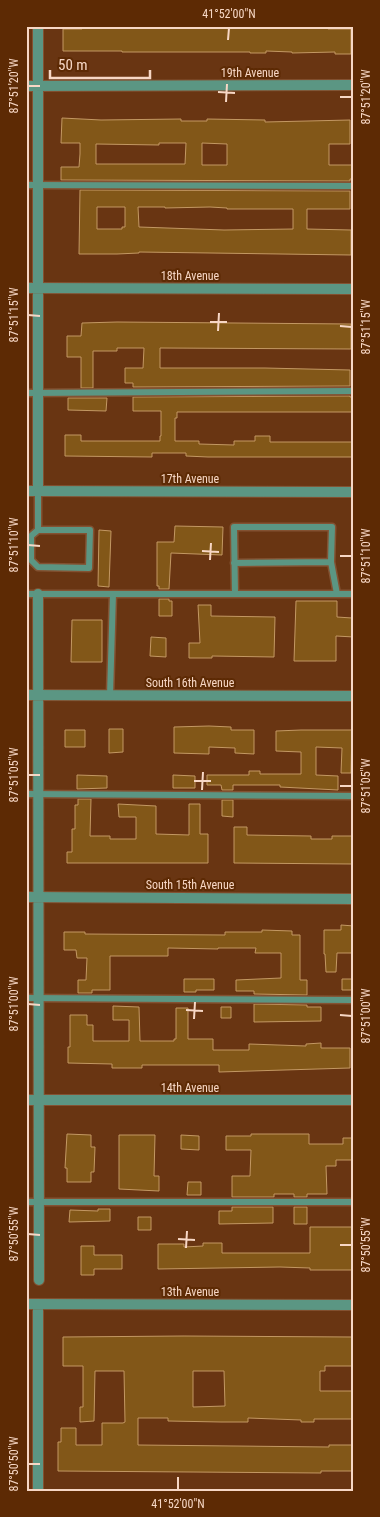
<svg xmlns="http://www.w3.org/2000/svg" width="380" height="1517" font-family="'Roboto Condensed',sans-serif">
<style>
.building{fill:#825718;stroke:#c39863;fill-rule:evenodd}
.lines{fill:none;stroke-linecap:round;stroke-linejoin:round}
.service-casing{stroke:#835232;stroke-width:9}
.minor-casing{stroke:#835232;stroke-width:12}
.tertiary-casing{stroke:#835232;stroke-width:12}
.service{stroke:#5b9683;stroke-width:6}
.minor{stroke:#5b9683;stroke-width:10}
.tertiary{stroke:#5b9683;stroke-width:10}
.ticks{fill:none;stroke:#f7d7c5;stroke-width:2}
.labels{text-anchor:middle;dominant-baseline:central;stroke-width:4;stroke-linejoin:round;paint-order:stroke}
.street-label{font-size:12px;fill:#f7d7c5;stroke:#5d2a04}
.neatline{fill:none;stroke:#f7d7c5;stroke-width:2}
.ticks-label{font-size:12px;text-anchor:middle;fill:#f7d7c5}
</style>
<rect width="100%" height="100%" fill="#693512"/>
<path class="building" d="M82,26L144,28L285,26V28L328,27V29H351V54H335V52L292,53V52L266,51V53H250V52H122V51H63V29H82Z
M62,118L101,120L181,119V121H207V119L265,120V122L350,120V144H329V165H354V179H350V181L61,180V167H79L80,154V143H61ZM159,143H186L185,164H96V144L159,145ZM202,143L227,144V165H202Z
M80,190L350,191V209H307V229L351,230V255L139,252V253L117,254H79ZM97,207H125V227H122V229H97ZM138,207H165V208L210,207L227,208V209H293V229L224,230L139,227Z
M117,322L351,324V349L160,348V368H265L350,370V386L133,387V383H125V368H143L144,348H117V351H93V388H81V357H67V336H81L82,323Z
M350,396V397H354V412H177V418H175V441H199V444L234,445V441H255V436H270V442H354V457H208L186,456V453H152V457L65,456V435H81V441H160V436H161V411H133V397Z
M68,398H107L106,411L68,410Z
M175,526L223,527L222,555L171,553L169,589H159V586H157V542H174Z
M99,530L111,531L109,587L98,586Z
M159,599H169V601H172V616H159Z
M296,601H337V617L352,618V622H354V637L336,636V661H294Z
M198,605H211V616L275,617L274,657L212,656V658H189V643H200Z
M72,620H102V662H71Z
M151,637L166,638V657L150,656Z
M209,726L231,727V730H254V754L235,753V748L209,747V754L174,753V727Z
M109,729H123V752L109,753Z
M65,730H85V747H65Z
M301,730H352L351,773H341L342,748L316,747V775L338,776V790L280,787V785H233V790H222L221,785H207V775H249V771H260V774H301V752L276,751V731Z
M77,775L107,776V788L77,789Z
M173,775L195,776V788H173Z
M78,799H91L90,836H110V839H136V817H119L118,804L156,806V834L189,835V804H200V834H208V863H67V852H72V829H75V805H78Z
M222,800H233V817L222,816Z
M234,827H247V835L311,836V839H332V836H352V864L234,863Z
M341,925L354,926L353,953H337L336,972H326L325,954H324V930H341Z
M262,930L292,931V935H300V980H307V995L254,994V991H236V980L281,978V953H255L256,948H218V949L168,948V956H110V990H92V993H78V980H86L87,958H77L76,950H64V932H85V934L225,935V932H262Z
M184,979H214V990H196V992H184Z
M342,979H352V990H342Z
M254,1004L307,1005V1007H321V1021L254,1022Z
M113,1006L139,1007L140,1041H174V1039H176V1008H188V1039H213V1050H249V1044L306,1046V1044L321,1043V1048H350V1068L219,1072V1065H142V1068H112V1064L68,1063V1047H70V1015H87V1025H93V1041H129V1020H113Z
M221,1007H231V1018H221Z
M67,1134L91,1135V1147H95L94,1172H91V1182H67V1168H65Z
M251,1134H309V1144H343V1138H354V1160H336V1166H326L327,1194H307V1197H294V1194H274V1197H232V1176H250L251,1150H226V1136H251Z
M119,1135H155L154,1176H159V1191L119,1189Z
M181,1135L199,1136V1150L181,1149Z
M188,1182H201V1195H187Z
M232,1207H273V1223L219,1224V1211H232Z
M294,1207H307V1224H294Z
M98,1209H110V1221L69,1222L70,1210L98,1211Z
M138,1217H151V1230H138Z
M310,1227H354V1270H310V1268L280,1267L158,1269V1244H184V1247L203,1246V1243H222V1253H310Z
M81,1246H94V1255H122V1269H94V1275H81Z
M183,1336L354,1337V1366H325V1371H320V1391H354V1419H314V1422H301V1420L248,1418V1422H221L168,1421V1418H138V1445L329,1447V1445H354V1471H321V1473L58,1471V1442H61V1428H76V1445H102V1423H123L125,1422L124,1371H95L94,1421L80,1422V1407H83V1366H63V1337ZM193,1371H224L225,1406L193,1407Z"/>
<g class="lines">
<defs>
<path id="service" d="M26,185L354,186
M26,393L354,391
M38,530H90L89,568L38,567L31,560V536L38,530V491
M234,563L331,562
M26,594H354
M235,594L234,527H332L331,562L337,594
M110,695L113,594
M26,794L354,796
M26,998L354,1000
M26,1202H354"/>
<path id="minor" d="M26,86L354,85
M26,288L354,289
M38,491V26
M38,594L39,1280
M26,695L354,696
M26,897L354,899
M26,1100H354
M26,1304L354,1305
M38,1491V1304"/>
<path id="tertiary" d="M26,491L354,492"/>
</defs>
<use href="#service" class="service-casing"/>
<use href="#minor" class="minor-casing"/>
<use href="#tertiary" class="tertiary-casing"/>
<use href="#service" class="service"/>
<use href="#minor" class="minor"/>
<use href="#tertiary" class="tertiary"/>
</g>
<path class="ticks" d="M228,40L229,28M28,86H40M218,92L235,93M340,97H352M226,102L227,84M28,315L40,316M210,322H227M340,326L352,327M218,331L219,313M28,545L40,546M202,551L219,552M340,556H352M210,560L211,543M28,775H40M194,781H211M340,786H352M202,790L203,772M28,1004L40,1005M186,1010L203,1011M340,1015L352,1016M194,1019L195,1002M28,1234L40,1235M178,1239L195,1240M340,1245H352M186,1248L187,1231M28,1464H40M178,1490V1477"/>
<g class="labels">
<g class="street-label">
<text x="250" y="73">19th Avenue</text>
<text x="190" y="276">18th Avenue</text>
<text x="190" y="479">17th Avenue</text>
<text x="190" y="683">South 16th Avenue</text>
<text x="190" y="885">South 15th Avenue</text>
<text x="190" y="1088">14th Avenue</text>
<text x="190" y="1292">13th Avenue</text>
</g>
</g>
<rect width="380" height="1517" fill="none" stroke="#5d2a04" stroke-width="55"/>
<path d="M50 70v8h100v-8" fill="none" stroke="#f7d7c5" stroke-width="2.5"/>
<text x="58" y="70" font-size="15" fill="#f7d7c5" stroke="#5d2a04" stroke-width="4" paint-order="stroke">50 m</text>
<rect x="28" y="28" width="324" height="1462" class="neatline"/>
<g class="ticks-label">
<text x="229" y="18">41°52'00"N</text>
<text transform="translate(14 86) rotate(-90)" y="4">87°51'20"W</text>
<text transform="translate(366 97) rotate(-90)" y="4">87°51'20"W</text>
<text transform="translate(14 315) rotate(-90)" y="4">87°51'15"W</text>
<text transform="translate(366 327) rotate(-90)" y="4">87°51'15"W</text>
<text transform="translate(14 545) rotate(-90)" y="4">87°51'10"W</text>
<text transform="translate(366 556) rotate(-90)" y="4">87°51'10"W</text>
<text transform="translate(14 775) rotate(-90)" y="4">87°51'05"W</text>
<text transform="translate(366 786) rotate(-90)" y="4">87°51'05"W</text>
<text transform="translate(14 1004) rotate(-90)" y="4">87°51'00"W</text>
<text transform="translate(366 1016) rotate(-90)" y="4">87°51'00"W</text>
<text transform="translate(14 1234) rotate(-90)" y="4">87°50'55"W</text>
<text transform="translate(366 1245) rotate(-90)" y="4">87°50'55"W</text>
<text transform="translate(14 1464) rotate(-90)" y="4">87°50'50"W</text>
<text x="178" y="1508">41°52'00"N</text>
</g>
</svg>
